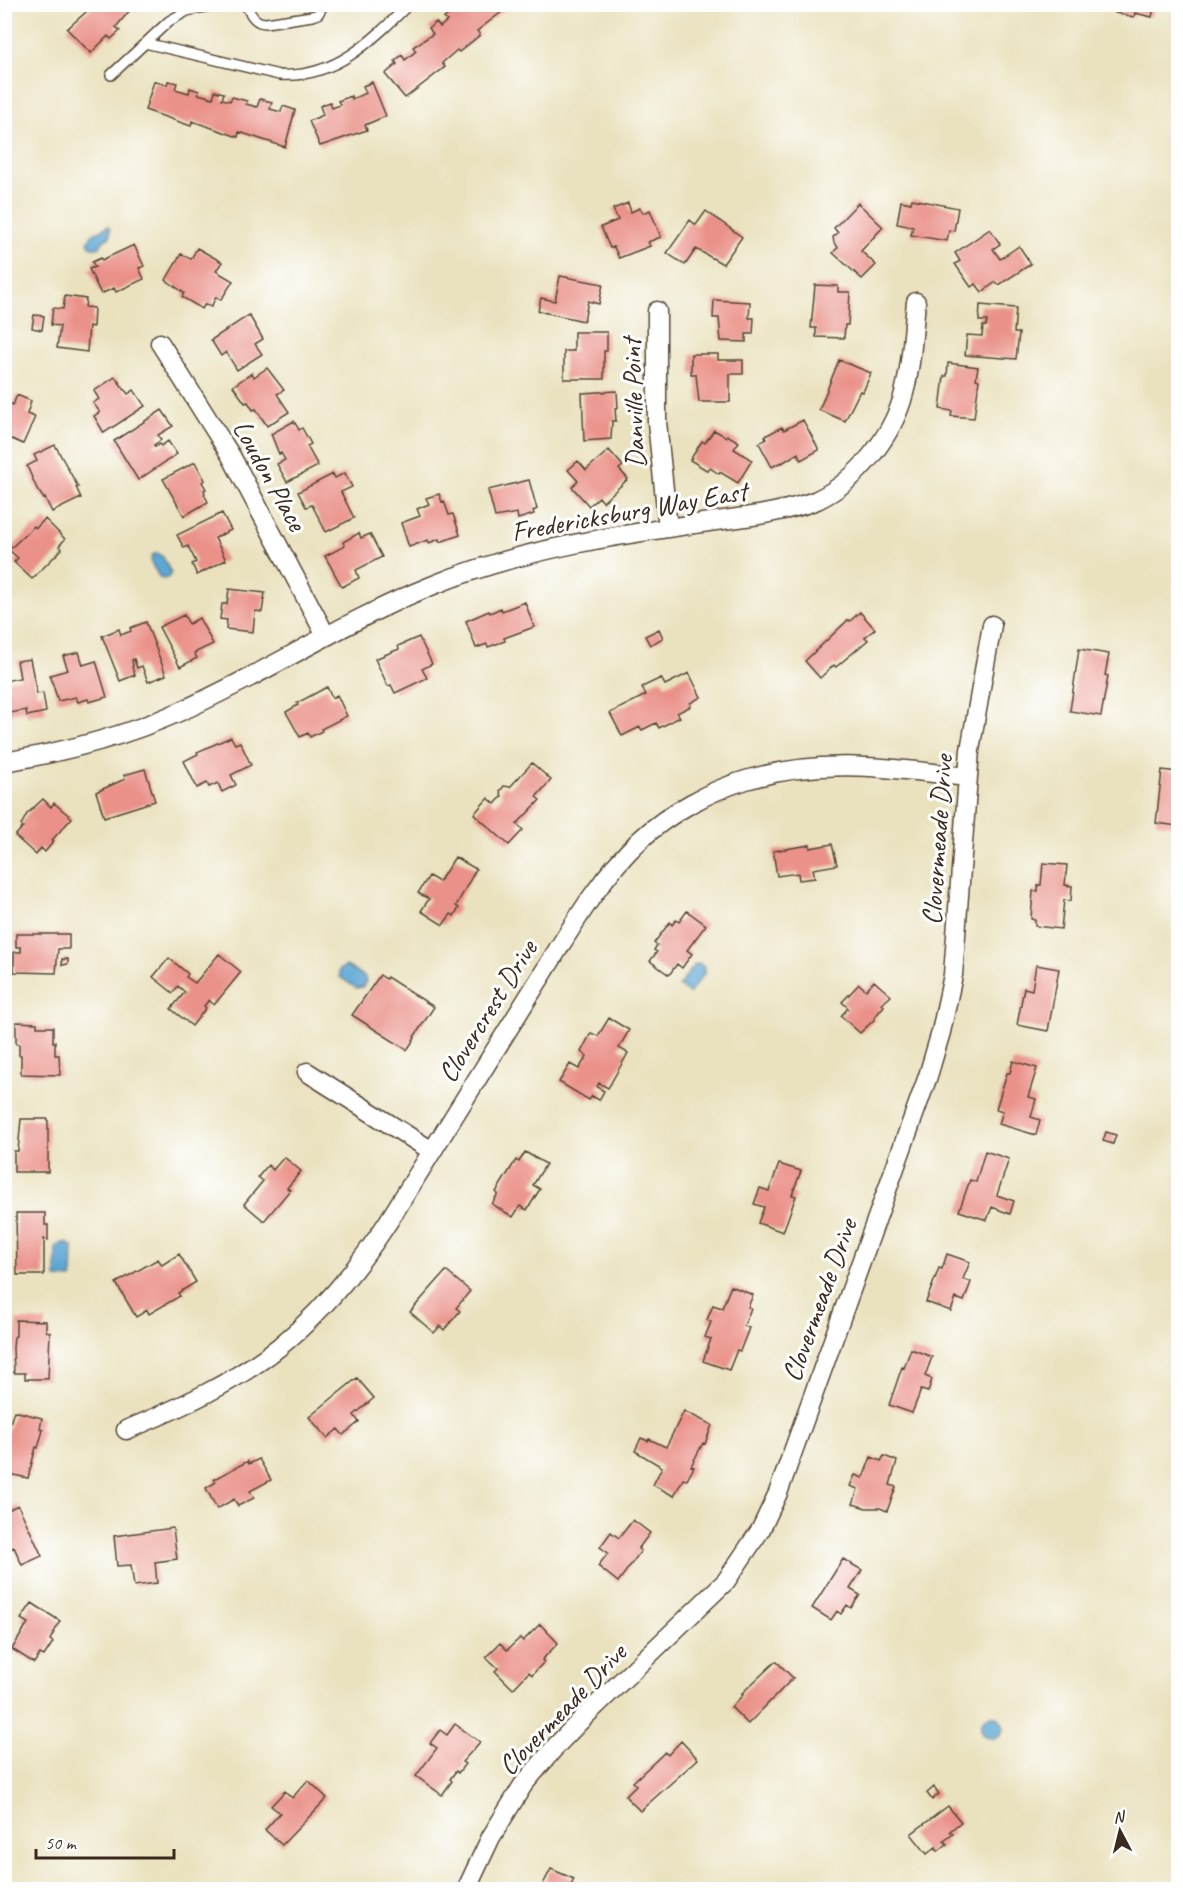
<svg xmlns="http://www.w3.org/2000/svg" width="1183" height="1894" font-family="Caveat,sans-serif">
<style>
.water{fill:#5da7d4;stroke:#4c6879;stroke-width:1.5}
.building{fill:#ea9289}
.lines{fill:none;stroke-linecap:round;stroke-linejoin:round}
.lane-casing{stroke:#554636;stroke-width:12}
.street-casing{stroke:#554636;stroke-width:21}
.lane{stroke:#fff;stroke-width:9}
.street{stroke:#fff;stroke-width:18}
.labels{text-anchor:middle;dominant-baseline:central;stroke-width:6;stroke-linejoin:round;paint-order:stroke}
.street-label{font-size:28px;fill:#3b2a1e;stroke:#fff}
</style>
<rect width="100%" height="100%" fill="#fff"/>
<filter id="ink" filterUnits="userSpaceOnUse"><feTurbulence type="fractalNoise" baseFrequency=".0167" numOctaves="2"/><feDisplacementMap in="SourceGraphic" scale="12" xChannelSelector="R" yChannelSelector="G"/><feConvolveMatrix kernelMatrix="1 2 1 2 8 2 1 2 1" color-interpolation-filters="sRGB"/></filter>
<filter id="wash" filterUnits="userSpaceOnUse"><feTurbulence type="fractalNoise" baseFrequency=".008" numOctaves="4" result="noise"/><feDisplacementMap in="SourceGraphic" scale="24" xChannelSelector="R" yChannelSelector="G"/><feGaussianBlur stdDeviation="1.35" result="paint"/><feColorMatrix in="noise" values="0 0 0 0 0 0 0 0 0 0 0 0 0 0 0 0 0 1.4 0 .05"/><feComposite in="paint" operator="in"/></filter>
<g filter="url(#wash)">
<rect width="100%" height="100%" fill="#eae2bf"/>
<path class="water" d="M108,226L110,228V237L103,241L100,247L96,248L90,246L88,241L92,235Z
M157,553L163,557L171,573L169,577L164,579L160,578L151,563L152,555Z
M699,963L704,967L703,970L705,972L689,994L679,986L695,964L697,966Z
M346,966L365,977L366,982L363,987L356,988L340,977L339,970Z
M62,1243H68V1245L73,1246L72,1279L56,1278V1246L61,1245Z
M981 1727a11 11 0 1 1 22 0a11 11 0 1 1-22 0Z"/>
<g id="blocks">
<path class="building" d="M95,4H135L116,27L120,31L111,39L108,36L91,53L67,29Z
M464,4H512L477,31L480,35L459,52L457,50L442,63L445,67L405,98L385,74L397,64L395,61L402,55L405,60L416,51L413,47L433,34L429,28L436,22L440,27L447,21L444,18Z
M1091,4H1155L1152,17L1135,13L1134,17L1115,13L1116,9Z
M154,81L167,85L168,81L177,83L175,89L189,93L190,88L199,91L198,94L213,98L215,91L224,93L222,99L230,101L232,97L247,101L246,104L257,107L260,99L272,102L270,109L281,112L283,106L295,110L285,147L239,132L238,137L192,121L191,126L145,110Z
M372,82L386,116L365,125L367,130L320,146L309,121L323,115L320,106L330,102L332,108L340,105L338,101L351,96L352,99L366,93L363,86Z
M912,199L958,208L954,231L949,230L947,241L911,235L913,227L897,224L901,201L911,203Z
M628,203L631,212L640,208L643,213L650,210L661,237L648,242L650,246L619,258L614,247L610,248L601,227L618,220L613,209Z
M858,203L883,227L861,251L876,265L862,279L833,253L838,247L834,243L833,237L838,233L834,228Z
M706,211L742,237L723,264L696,249L685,265L667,253L690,220L696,225Z
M990,229L1000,244L993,249L1000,259L1019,246L1031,264L999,285L996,282L982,292L976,284L971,287L955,264L960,261L955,253Z
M134,245L144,266L139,268L144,279L116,292L114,288L101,294L89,269L95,267L92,262L101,258L102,260Z
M197,248L222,262L216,271L233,281L221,300L216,297L211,307L205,304L202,309L182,297L184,293L166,280L181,254L191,259Z
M560,276L603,284L599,304L588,301L584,321L538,311L541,298L555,301Z
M815,285L838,286V292H850L848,325H845L844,338L816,337V328H811Z
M65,296L86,299L85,307L94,308L93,327L89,326L87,352L57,348L60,326L51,325L53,308L63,309Z
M714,300L750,302L749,318H754L753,334H746V342L721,341L719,318H713Z
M980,305L1016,308L1014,333H1019L1016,359L965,355L967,335L982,336L983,326H986L987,321H979Z
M34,315L44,316L42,330L32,328Z
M249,315L263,339L255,344L262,354L237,370L226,352L221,356L211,340Z
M574,332H607V351H604V379H564V351H574Z
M691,354H718V360H743V374H730V402H699L696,374H691Z
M839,360L871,373L863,392L860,391L845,421L819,410Z
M948,363L978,367L976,379L979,380L974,418L951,416L952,411L940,409L944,376H947Z
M267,368L284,390L277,394L289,412L267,426L256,409L253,410L248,402L245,403L233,386L252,373L254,377Z
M115,377L128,394L134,390L145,406L104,433L94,416L100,412L93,403L99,399L94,391Z
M617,391L618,408H615L616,421H612L611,439L584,441L582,393Z
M17,395L31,401L27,414L35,417L23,444L12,439L10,441L4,439V401L13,405Z
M162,410L173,426L158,435L161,440L154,445L155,447L160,444L161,446L168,441L177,454L138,480L114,441Z
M803,420L819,450L801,460L798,453L782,463L781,462L772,467L759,443L767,439L765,436L782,427L784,430Z
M294,421L299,430L302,428L311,444L307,446L318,466L287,482L277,464L285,460L281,453L279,454L271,434Z
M714,430L726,437L727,435L739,442L734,449L752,460L738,483L720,472L719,474L710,468L708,471L690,460L702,441L705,443Z
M55,445L78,487H76L81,498L52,512L45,498L44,499L37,489L27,466L37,461L34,455Z
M609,450L623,466L619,469L628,479L603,502L599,497L589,506L572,487L578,481L568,470L578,461L586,470Z
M195,462L205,480L202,482L206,489L204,490L205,493L204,494L208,502L184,516L163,479Z
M345,473L352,487L341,492L354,518L326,532L312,505L306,507L298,492L333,474L335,478Z
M529,480L537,509L533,511L534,514L518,519L517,513L495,517L488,490Z
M439,494L442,502L444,501L449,515L453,514L460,535L440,542L439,539L429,543L428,540L409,547L401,523L420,516L417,509L429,504L426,498Z
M222,513L231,530L215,538L226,560L197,575L192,564L196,562L188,546L184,548L177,535Z
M45,519L65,539L59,546L62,549L32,579L14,562L18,558L9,550L34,526L36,528Z
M359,533L361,538L370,534L382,557L356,570L359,578L342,587L325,556L345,546L343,542Z
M229,589L265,593L262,612L255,611L253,632L226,629L227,620L220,619L222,604H227Z
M525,602L534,627L504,638L505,641L488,647L487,644L476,648L466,621L489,611L490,613L501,608L502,611Z
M860,612L875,629L865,637L868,640L836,667L834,665L820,678L805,661L848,620L850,621Z
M184,615L189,624L199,618L213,644L194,653L197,658L180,667L159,627Z
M146,622L166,675L148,682L142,666L137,668L134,659L132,660L133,666L132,667L135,675L120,681L102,636L119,629L121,635L131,631L130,628Z
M659,629L663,638L650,645L645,636Z
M419,637L432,664L422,669L427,678L395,693L391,685L388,686L375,659L399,649L398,646Z
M1079,649L1109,654L1105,675L1108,676L1101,716L1070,711Z
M79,652L83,665L96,661L107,697L89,702L88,699L78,702L76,697L58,701L50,675L68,670L63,656Z
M30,659L37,694L43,693L46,712L27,716L26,710L4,714V681L20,678L17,661Z
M689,673L701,697L690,703L691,706L677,713L680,717L659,728L656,723L642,730L640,727L622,736L610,713L646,695L642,687L661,678L665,685Z
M327,687L332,698L337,695L347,716L321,729L322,731L310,737L308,733L300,737L286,712L298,705L297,703Z
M231,737L235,744L240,742L251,765L231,775L236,785L222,792L218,783L209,787L207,783L197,788L184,761L198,754L197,752Z
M532,763L551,780L536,797L540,800L517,824L523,830L509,845L474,814L488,798L495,804L502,796L500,791L504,786L510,787Z
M145,769L155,801L104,817L96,792L125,779L124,775Z
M1162,770L1178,772V826L1156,823Z
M43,799L51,807L54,803L72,818L52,840L54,841L45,852L41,848L36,855L15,836L23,827L21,825L27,814Z
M832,844L837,865L813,869L815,878L799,880L798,873L777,876L773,851L810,845V848Z
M455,857L476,869L456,906L459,908L454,916L451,914L443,925L421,911L429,899L418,893L429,876L439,882Z
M1043,863L1067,865L1065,885L1072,886L1071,901L1064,900L1061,929L1035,926V920L1031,919L1033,891H1038V885H1041Z
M687,911L706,925L687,950L692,954L682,968L677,964L669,975L650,961L657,952L654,950L657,945L654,943L670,922L672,925L676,920L679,922Z
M16,934H69V949H58L56,973L14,972V952H21V947H16Z
M219,954L241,972L214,1005L209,1000L204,1006L206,1008L192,1026L171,1009L185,992L178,986L173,993L153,977L169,958L188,974L186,977L195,983Z
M62,959H68V964L62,965Z
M1036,965L1059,969L1048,1031L1017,1025L1024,988L1032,990Z
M380,975L386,979L387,977L434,1007L414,1037L415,1038L407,1050L352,1015Z
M874,981L891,996L882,1004L884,1006L874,1018L875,1019L860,1033L841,1016L848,1008L842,1002L859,984L866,990Z
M609,1018L629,1030L619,1048L628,1053L608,1088L599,1083L597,1087L604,1091L599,1100L592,1096L589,1100L559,1082L570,1064L579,1069L587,1056L581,1052L591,1033L598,1036Z
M16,1022L37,1023V1027H53V1042H55V1055H59L60,1075L21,1074V1055H19V1044H16Z
M1013,1061L1037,1068L1028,1097L1036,1099L1031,1117L1040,1120L1036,1135L999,1124L1003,1111L996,1109L1007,1073H1010Z
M21,1119H48V1172H14V1151H18Z
M1106,1132L1116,1135L1113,1144L1103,1141Z
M985,1151L1009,1159L997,1195L1014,1201L1010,1214L992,1207L987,1220L959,1211L970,1180L976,1182Z
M525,1152L546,1164L533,1185L540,1189L527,1210L520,1206L513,1217L492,1204L498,1194L496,1192L516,1160L519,1162Z
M284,1157L301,1171L287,1188L290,1190L264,1221L244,1204L263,1181L258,1177L268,1165L273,1170Z
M779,1164L801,1171L792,1195L796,1196L783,1232L758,1223L764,1207L754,1204L760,1188L769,1191Z
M16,1213H45V1225H48V1240L44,1239V1275H17Z
M179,1254L196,1282L178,1293L180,1296L149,1314L147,1310L136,1317L116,1283L158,1259L162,1265Z
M947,1254L970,1262L963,1279L971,1282L964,1301L956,1298L951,1311L926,1302L939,1268L942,1269Z
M446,1271L470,1291L456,1308L460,1311L444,1330L440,1326L434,1333L410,1312Z
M731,1286L753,1295L748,1307L751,1308L744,1326L749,1328L740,1351L737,1350L729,1370L703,1361L711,1339L705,1337L711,1322L707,1320L713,1305L722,1308Z
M16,1320L46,1321V1331L50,1332L48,1379H25V1373H14L13,1348L14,1337L16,1336Z
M911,1349L932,1357L925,1376L932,1379L928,1392L921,1390L912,1413L889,1405L902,1367L904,1368Z
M357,1378L374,1398L354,1415L359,1422L343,1435L338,1429L327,1438L309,1417Z
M14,1411L42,1418L40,1429L43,1430L38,1448L36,1447L28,1478L4,1473L7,1448H5L8,1436H6Z
M684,1411L712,1425L705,1444L703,1443L691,1466L694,1467L687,1480L683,1479L674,1496L653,1485L662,1467L635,1451L641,1438L648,1441L649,1439L666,1447Z
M884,1456L897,1461L890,1485L896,1487L887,1511L880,1508H866L853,1504L858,1489L850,1486L855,1475L863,1478L871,1457L881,1461Z
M259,1459L271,1480L250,1491L254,1498L238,1506L234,1499L217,1509L206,1488L216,1482L214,1479L248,1461L249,1464Z
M18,1505L42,1556L22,1565L14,1547L8,1550L4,1545V1512Z
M633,1520L650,1533L638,1549L641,1551L618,1582L598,1566L608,1553L600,1547L611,1532L619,1538Z
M173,1528L177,1559L155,1562L157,1583L134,1586L131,1565L117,1566L114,1536Z
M843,1559L862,1570L850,1589L860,1595L851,1608L847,1605L841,1614L837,1611L831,1620L812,1608Z
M32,1603L60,1621L50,1640L53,1642L44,1656L40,1654L34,1663L12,1649L28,1623L21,1619Z
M540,1624L558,1643L542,1660L544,1662L532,1675L529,1672L513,1689L495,1671L498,1668L486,1657L500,1643L507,1650L520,1638L523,1641Z
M776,1661L793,1678L748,1724L731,1707L743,1695L741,1694Z
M455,1724L480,1742L462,1762L465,1764L458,1773L456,1771L450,1779L452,1781L442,1795L416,1776L437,1748L430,1743L440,1730L447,1735Z
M681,1741L698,1759L640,1811L625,1796L636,1785L633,1782L665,1752L668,1755Z
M308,1780L327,1798L282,1845L265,1830L280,1813L271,1806L285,1791L292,1798Z
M934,1787L939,1794L932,1800L927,1793Z
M948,1806L961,1822L950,1831L953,1834L944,1841L947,1844L938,1851L936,1847L927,1854L911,1834Z
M551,1869L574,1879L569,1890H540Z"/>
</g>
</g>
<g filter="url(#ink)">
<use href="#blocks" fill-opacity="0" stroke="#554636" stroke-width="1.5"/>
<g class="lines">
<defs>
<path id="lane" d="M245,4C251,14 254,23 266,23L312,16L318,14L324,4
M145,43L279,75C334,79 372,41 409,4
M111,75L169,21L187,11L220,4"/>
<path id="street" d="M657,311V422L668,528
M160,343L231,456L326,636
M4,762C64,752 123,737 179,712C265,674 344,621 431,586C536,543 648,531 759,515C779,511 798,508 817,500C857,481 893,436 904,393C912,363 913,332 916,302
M307,1072L432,1151
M126,1430C179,1408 234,1383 279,1347C322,1312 358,1268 388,1222C438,1142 487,1063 537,983C568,934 597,880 640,840C669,813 709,791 746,780C823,757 890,768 967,777
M466,1890L491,1837L523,1785L556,1746L583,1718L726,1581L761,1529L778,1493L928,1076L941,1032L953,975L970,750L992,625"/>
</defs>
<use href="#lane" class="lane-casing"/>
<use href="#street" class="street-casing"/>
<use href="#lane" class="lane"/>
<use href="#street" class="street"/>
</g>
</g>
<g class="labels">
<g class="street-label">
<text transform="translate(633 403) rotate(-92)">Danville Point</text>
<text transform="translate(270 475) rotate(61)">Loudon Place</text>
<text transform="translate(629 511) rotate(-10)">Fredericksburg Way East</text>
<text transform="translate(937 840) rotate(-86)">Clovermeade Drive</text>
<text transform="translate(487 1011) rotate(-58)">Clovercrest Drive</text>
<text transform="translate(819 1300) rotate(-70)">Clovermeade Drive</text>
<text transform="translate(562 1709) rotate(-46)">Clovermeade Drive</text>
</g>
</g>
<rect width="1183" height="1894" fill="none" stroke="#fff" stroke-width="24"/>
<g transform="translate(1120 1831) rotate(353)" stroke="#ffffff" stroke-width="4.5" paint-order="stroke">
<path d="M0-4.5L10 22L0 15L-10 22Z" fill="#3b2a1e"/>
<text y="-9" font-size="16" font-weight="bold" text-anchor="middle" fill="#3b2a1e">N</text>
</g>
<path d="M36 1849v9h138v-9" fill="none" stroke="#3b2a1e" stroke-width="3"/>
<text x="45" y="1849" font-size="18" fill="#3b2a1e" stroke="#ffffff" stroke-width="4.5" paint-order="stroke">50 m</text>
</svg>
